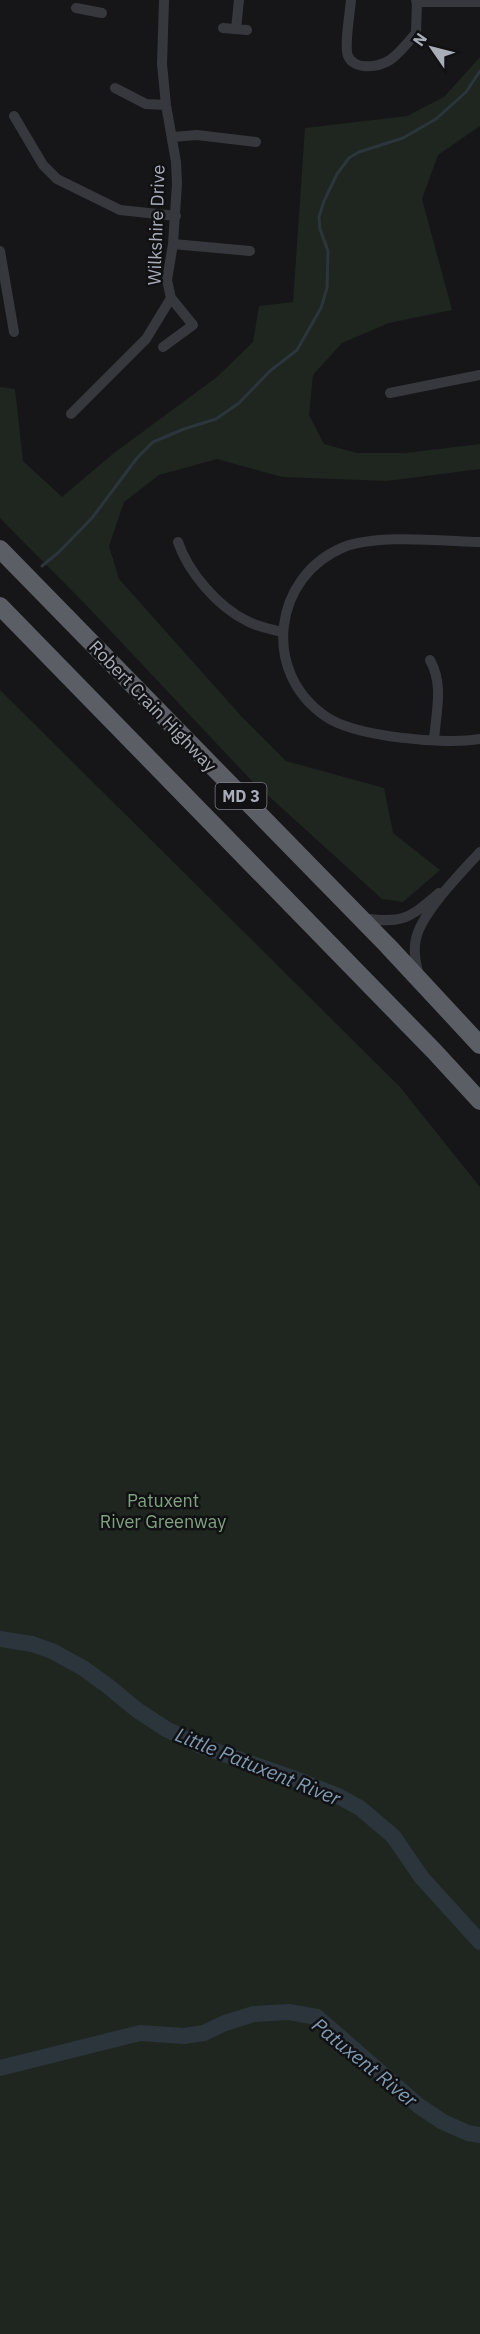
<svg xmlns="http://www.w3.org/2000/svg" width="480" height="2334" font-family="'IBM Plex Sans',sans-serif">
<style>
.green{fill:#1e261f}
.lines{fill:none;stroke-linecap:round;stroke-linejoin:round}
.stream{stroke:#2c353c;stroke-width:3}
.river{stroke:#2c353c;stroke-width:16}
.minor{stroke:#37383d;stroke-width:10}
.tertiary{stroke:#37383d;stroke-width:14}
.trunk{stroke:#5b5e65;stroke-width:18}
.labels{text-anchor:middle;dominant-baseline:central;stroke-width:5;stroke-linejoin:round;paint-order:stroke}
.shield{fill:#111113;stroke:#7b7e86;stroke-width:1.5}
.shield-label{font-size:16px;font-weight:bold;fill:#a8adb8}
.street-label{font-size:18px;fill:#a8adb8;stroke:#111113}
.park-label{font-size:18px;fill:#7fa381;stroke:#111113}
.water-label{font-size:20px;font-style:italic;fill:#7f9bb3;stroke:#111113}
</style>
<rect width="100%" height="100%" fill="#161618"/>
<path class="green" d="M480,57V126L438,155L422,199L452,310L389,323L342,343L313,375L309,415L324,444L357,453H405L480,444V469L387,481L282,477L217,459L159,475L124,502L109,546L119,579L242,717L286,761L384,788L393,833L440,870L403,902L382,899L250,779L89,608L0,518V387L15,389L23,461L62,497L114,453L217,377L253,342L259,306L293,302L305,128L407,116L444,97Z
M0,690L400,1087L480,1187V2334H0Z"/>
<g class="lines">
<path class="stream" d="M42,566L59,552L92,518L137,458L153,442L184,429L216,419L239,403L270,371L297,350L321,308L327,288L328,251L320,229L319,217L324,201L337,174L349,158L359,152L403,138L436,119L466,92L480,71"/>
<path class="river" d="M0,1639L32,1644L52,1651L83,1668L108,1686L137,1710L166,1729L201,1746L290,1777L338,1796L360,1808L393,1836L422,1878L480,1942
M0,2068L140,2033L184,2036L204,2033L225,2023L254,2014L289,2012L317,2017L419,2106L443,2122L468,2133L480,2135"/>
<path class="minor" d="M351,0C350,13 344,46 348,56C355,71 379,67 390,60C400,53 408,42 416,33L417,0
M76,8L102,13
M223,28L247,30
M236,29L239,0
M115,88L146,104L166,105
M14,116L43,165L57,179L120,210L176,216
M172,137L197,135L256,142
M173,244L250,251
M0,251L14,332
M163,347L193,325L171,298
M390,393L480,375
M71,414L146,339L171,298L167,280L173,244L177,184L176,162L166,105L162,64L164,0
M178,542C188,572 218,607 247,621C258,627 271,629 282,632
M480,542C443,541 378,534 344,547C273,576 261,672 325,716C354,737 445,745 480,739
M430,660C444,685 436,712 434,740
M362,918C402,924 409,919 439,893
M419,976C416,964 413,951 416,939C421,913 462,872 480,852"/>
<path class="tertiary" d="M418,0H480"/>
<path class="trunk" d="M0,549L388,946L480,1045
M0,606L434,1051L480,1101"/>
</g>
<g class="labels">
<rect class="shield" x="215.5" y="783" width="51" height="26" rx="4.5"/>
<g class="shield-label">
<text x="241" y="796">MD 3</text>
</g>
<g class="street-label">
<text transform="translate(156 225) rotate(-88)">Wilkshire Drive</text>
<text transform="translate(153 706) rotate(46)">Robert Crain Highway</text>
</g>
<g class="park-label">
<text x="163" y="1500">Patuxent<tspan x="163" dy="21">River Greenway</tspan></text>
</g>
<g class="water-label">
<text transform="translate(258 1766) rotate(22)">Little Patuxent River</text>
<text transform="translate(365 2062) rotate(39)">Patuxent River</text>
</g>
</g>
<g transform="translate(432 48) rotate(305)" stroke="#111113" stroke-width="4.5" paint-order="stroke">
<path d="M0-4.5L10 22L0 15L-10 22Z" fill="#a8adb8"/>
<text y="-9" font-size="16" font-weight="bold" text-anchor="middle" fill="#a8adb8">N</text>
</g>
</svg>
